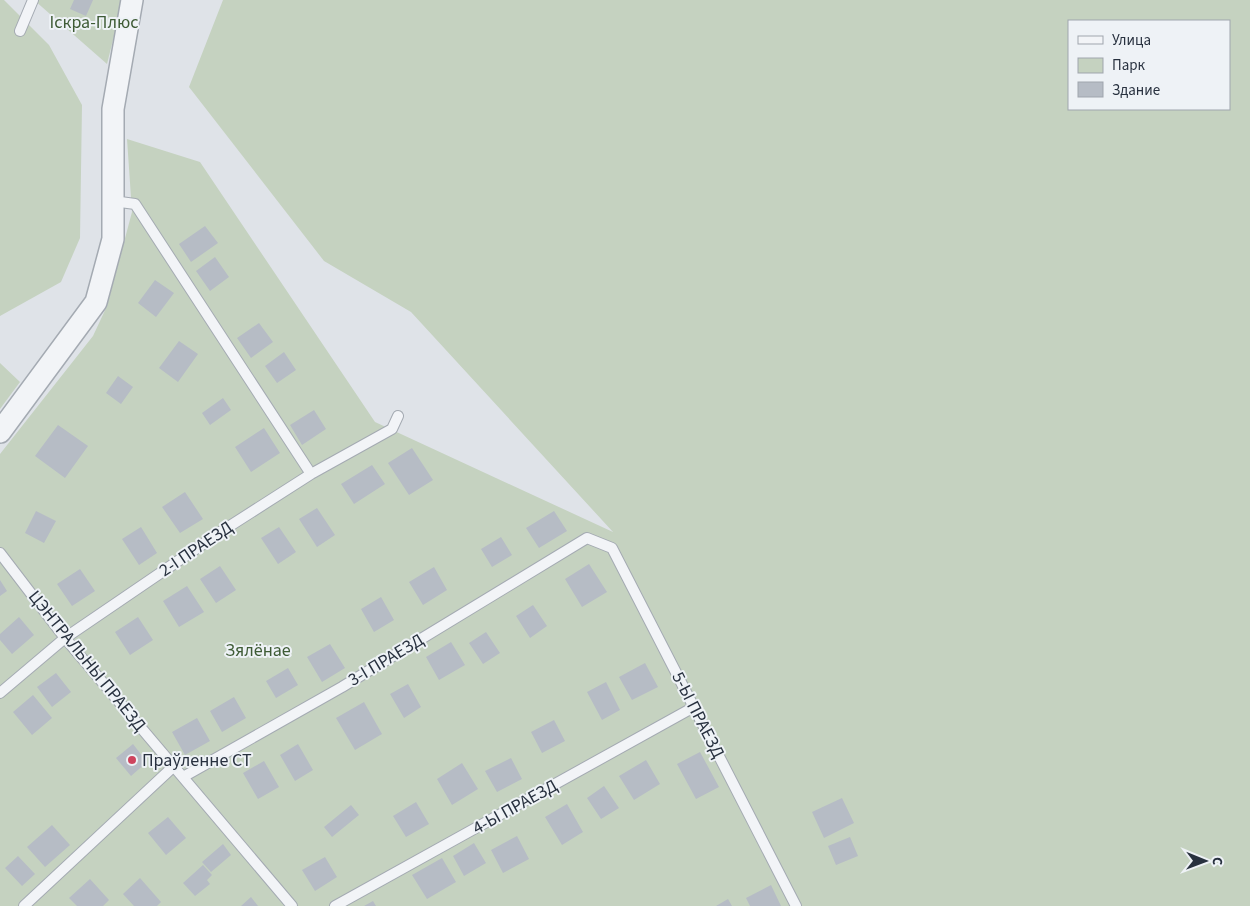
<svg xmlns="http://www.w3.org/2000/svg" width="1250" height="906" font-family="'Source Sans 3',sans-serif">
<style>
.green{fill:#c5d2c0;fill-rule:evenodd}
.building{fill:#b6bcc5}
.lines{fill:none;stroke-linecap:round;stroke-linejoin:round}
.service-casing{stroke:#a4aab2;stroke-width:12}
.minor-casing{stroke:#a4aab2;stroke-width:24}
.service{stroke:#f2f4f7;stroke-width:10}
.minor{stroke:#f2f4f7;stroke-width:21}
.poi-dot{fill:#ce445e;stroke:#eef2f6;stroke-width:2}
.labels{text-anchor:middle;dominant-baseline:central;stroke-width:4;stroke-linejoin:round;paint-order:stroke}
.park-label{font-size:18px;fill:#3e5b35;stroke:#eef2f6}
.street-label{font-size:18px;fill:#28313f;stroke:#eef2f6}
.poi-label{font-size:18px;fill:#28313f;stroke:#eef2f6;text-anchor:start}
</style>
<rect width="100%" height="100%" fill="#dfe3e8"/>
<path class="green" d="M0,0H4L49,45L82,105L80,238L61,282L0,316Z
M34,0H123L107,64L42,7Z
M223,0H1250V906H0V454L93,336L107,306L132,212L127,139L200,162L375,422L613,532L411,312L324,261L189,87ZM1069,21H1229V109H1069Z
M0,363L20,382L0,409Z"/>
<path class="building" d="M74,0H93L86,16L70,9Z
M205,226L218,243L191,262L179,244Z
M215,257L229,277L210,291L196,271Z
M155,280L174,293L156,317L138,303Z
M259,323L273,342L251,358L237,338Z
M179,341L198,354L178,382L159,368Z
M284,352L296,370L277,383L265,366Z
M118,376L133,387L121,404L106,393Z
M223,398L231,410L210,425L202,413Z
M314,410L326,429L302,445L290,425Z
M58,425L88,446L65,478L35,456Z
M264,428L280,453L251,472L235,447Z
M412,448L433,480L409,495L388,463Z
M372,465L385,484L354,504L341,484Z
M185,492L203,519L180,533L162,507Z
M317,508L335,535L317,547L299,519Z
M36,511L56,521L44,543L25,533Z
M554,511L567,531L539,548L526,528Z
M141,527L157,553L139,565L122,539Z
M279,527L296,552L278,564L261,538Z
M501,537L512,555L492,567L481,549Z
M589,564L607,592L582,607L565,579Z
M220,566L236,590L216,603L200,579Z
M434,567L447,590L423,605L409,582Z
M80,569L95,591L72,606L57,584Z
M0,580L7,591L0,596Z
M187,586L204,612L179,627L163,601Z
M381,597L394,620L374,632L361,609Z
M533,605L547,626L530,638L516,616Z
M19,617L34,635L12,654L0,640V634Z
M138,617L153,640L130,655L115,632Z
M486,632L500,653L483,664L469,643Z
M451,642L465,665L439,680L426,657Z
M330,644L345,668L322,682L307,657Z
M645,663L658,687L632,700L619,677Z
M288,668L298,685L276,698L266,681Z
M56,673L71,692L52,707L37,687Z
M606,682L620,710L602,720L587,692Z
M408,684L421,707L404,718L390,694Z
M33,695L52,718L32,735L13,712Z
M234,697L246,718L222,732L210,711Z
M364,702L382,734L355,750L336,718Z
M197,718L210,741L185,755L172,732Z
M554,720L565,741L542,753L531,732Z
M133,744L147,762L131,776L116,758Z
M298,744L313,770L295,781L280,755Z
M700,752L719,787L696,799L677,764Z
M511,758L522,779L497,792L485,771Z
M646,760L660,784L634,800L619,776Z
M264,761L279,787L258,799L243,773Z
M462,763L478,789L452,805L437,779Z
M604,786L619,808L601,819L587,798Z
M842,798L854,823L824,838L812,812Z
M416,802L429,824L406,837L393,816Z
M567,804L583,832L562,845L545,817Z
M351,805L359,815L332,837L324,827Z
M168,817L186,838L166,855L148,833Z
M52,825L70,845L45,867L27,847Z
M517,836L529,859L503,873L491,850Z
M850,837L858,856L836,865L828,846Z
M474,843L486,863L464,876L453,856Z
M223,844L231,855L211,872L202,862Z
M18,856L35,874L22,886L5,868Z
M325,857L337,877L315,891L302,870Z
M442,858L456,882L427,899L412,875Z
M203,865L212,875L207,880L210,884L195,896L183,883Z
M140,878L161,902L157,906H134L123,894Z
M90,879L109,900L103,906H77L69,898Z
M771,885L781,906H750L746,898Z
M251,897L258,906H241Z
M728,899L732,906H716Z
M373,901L376,906H364Z"/>
<g class="lines">
<defs>
<path id="service" d="M20,31L33,0
M113,201L135,204L311,474
M0,553L65,638L292,906
M0,693L65,638L222,531L311,474L392,429L398,416
M183,777L342,687L587,538L612,548L796,906
M24,906L174,766
M335,906L694,707"/>
<path id="minor" d="M0,432L96,302L113,239V109L132,0"/>
</defs>
<use href="#service" class="service-casing"/>
<use href="#minor" class="minor-casing"/>
<use href="#service" class="service"/>
<use href="#minor" class="minor"/>
</g>
<circle class="poi-dot" cx="132" cy="760" r="5"/>
<g class="labels">
<g class="park-label">
<text x="94" y="22">Іскра-Плюс</text>
<text x="258" y="650">Зялёнае</text>
</g>
<g class="street-label">
<text transform="translate(196 549) rotate(-34)">2-І ПРАЕЗД</text>
<text transform="translate(386 660) rotate(-31)">3-І ПРАЕЗД</text>
<text transform="translate(87 661) rotate(51)">ЦЭНТРАЛЬНЫ ПРАЕЗД</text>
<text transform="translate(698 715) rotate(63)">5-Ы ПРАЕЗД</text>
<text transform="translate(515 807) rotate(-29)">4-Ы ПРАЕЗД</text>
</g>
<g class="poi-label">
<text x="142" y="760">Праўленне СТ</text>
</g>
</g>
<rect x="1068" y="20" width="162" height="90" fill="#eef2f6" stroke="#9fa5ad"/>
<rect x="1078" y="36" width="25" height="8" fill="#f2f4f7" stroke="#9fa5ad"/>
<text x="1112" y="45" font-size="15" fill="#28313f">Улица</text>
<rect x="1078" y="58" width="25" height="15" fill="#c5d2c0" stroke="#9fa5ad"/>
<text x="1112" y="70" font-size="15" fill="#28313f">Парк</text>
<rect x="1078" y="82" width="25" height="15" fill="#b6bcc5" stroke="#9fa5ad"/>
<text x="1112" y="95" font-size="15" fill="#28313f">Здание</text>
<g transform="translate(1205 861) rotate(91)" stroke="#eef2f6" stroke-width="4" paint-order="stroke">
<path d="M0-4L9 19L0 12L-9 19Z" fill="#28313f"/>
<text y="-8" font-size="14" font-weight="bold" text-anchor="middle" fill="#28313f">С</text>
</g>
</svg>
